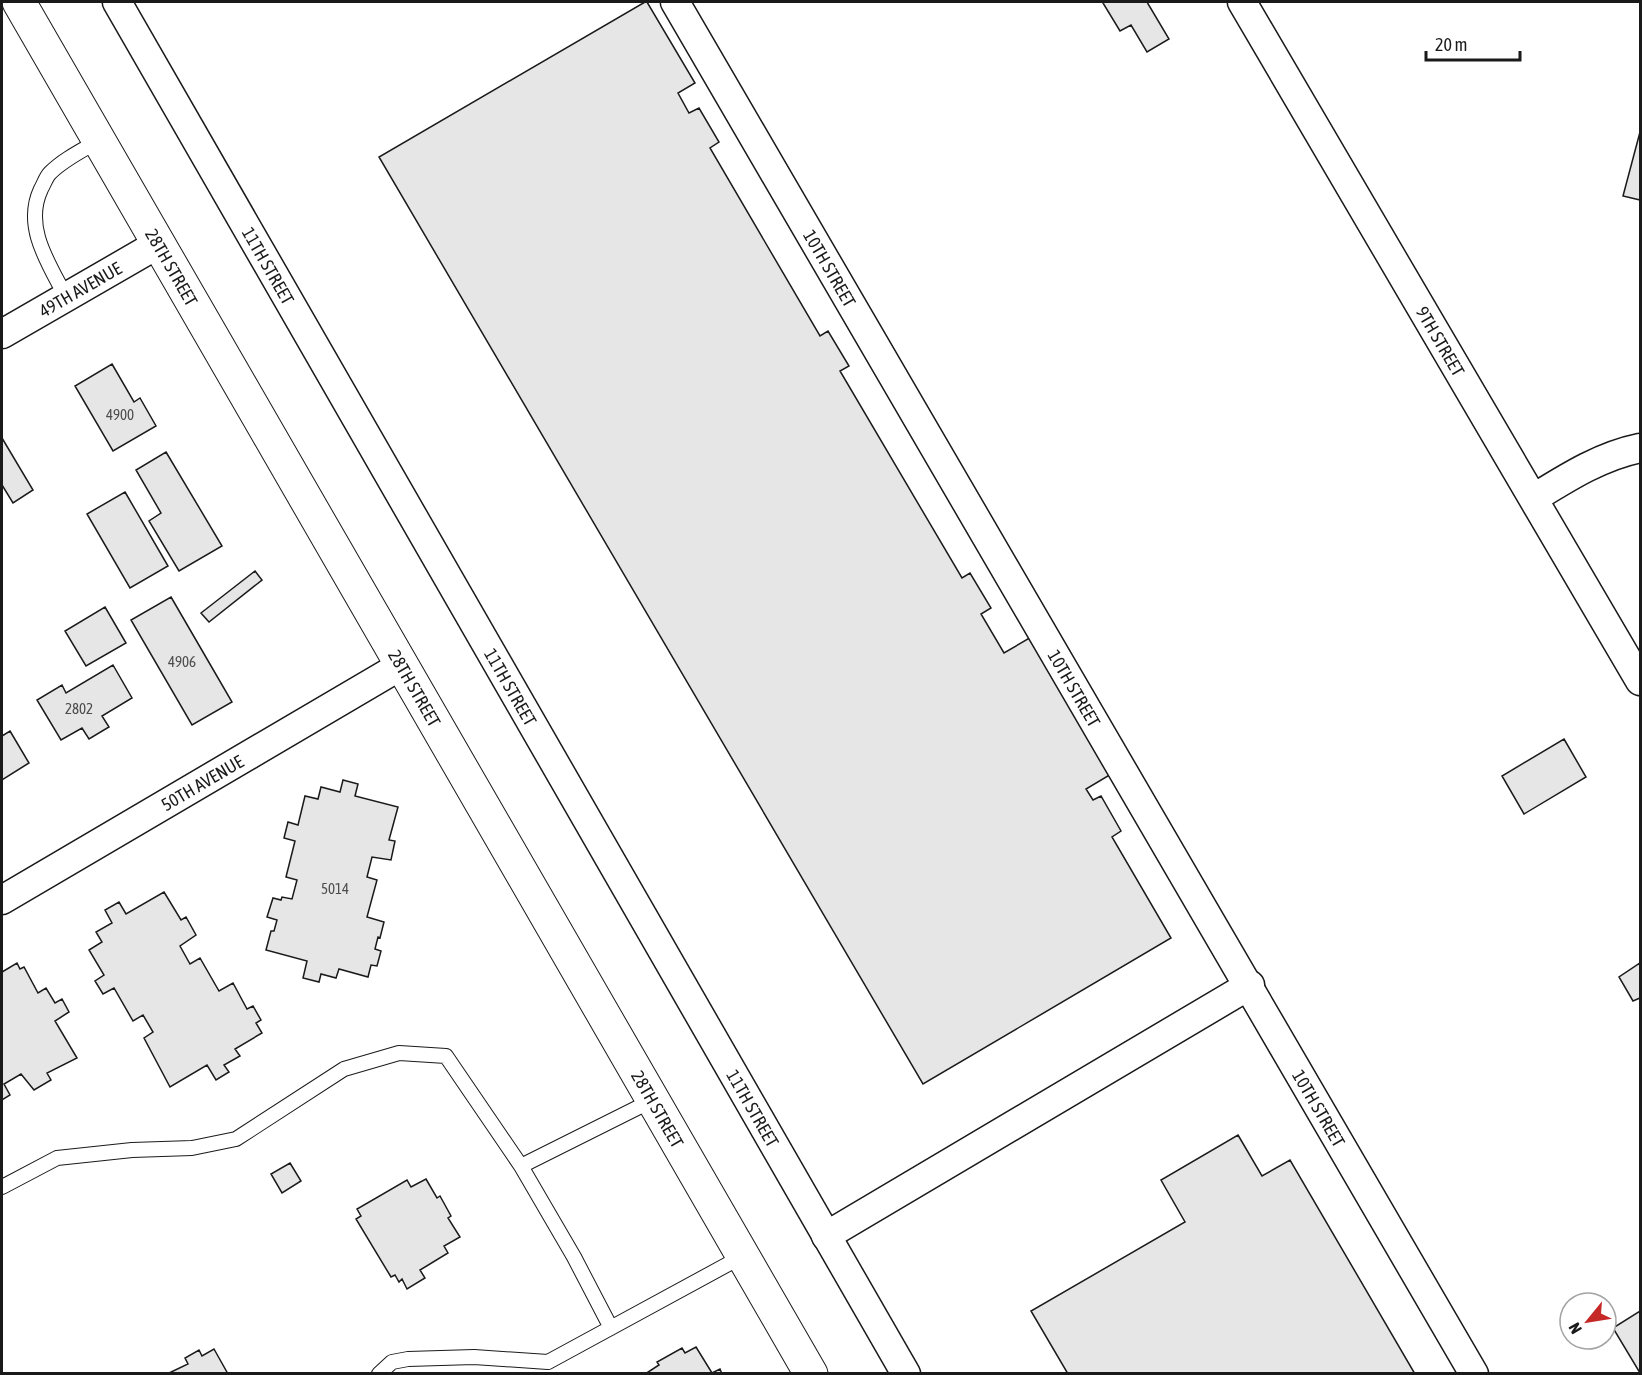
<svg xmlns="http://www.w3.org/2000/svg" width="1642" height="1375" font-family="'Asap Condensed',sans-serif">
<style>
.building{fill:#e6e6e6;stroke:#1a1a1a;stroke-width:1.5}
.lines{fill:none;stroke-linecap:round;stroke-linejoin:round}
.service-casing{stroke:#1a1a1a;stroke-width:16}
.minor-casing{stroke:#1a1a1a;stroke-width:31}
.secondary-casing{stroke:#1a1a1a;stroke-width:35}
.service{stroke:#fff;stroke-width:14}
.minor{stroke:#fff;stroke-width:28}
.secondary{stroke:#fff;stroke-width:33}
.labels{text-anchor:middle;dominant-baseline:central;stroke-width:4.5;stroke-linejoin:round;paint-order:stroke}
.number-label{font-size:15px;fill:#4d4d4d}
.street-label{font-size:18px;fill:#1a1a1a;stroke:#fff}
</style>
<rect width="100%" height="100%" fill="#fff"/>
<path class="building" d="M645,2H647L695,83L678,93L689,113L699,108L719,142L710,148L820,336L828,331L849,366L840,371L962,578L970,573L991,608L981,614L1004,653L1038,633L1118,770L1086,789L1093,800L1101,796L1121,831L1112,837L1171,938L923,1084L379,157Z
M1105,2H1147L1169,39L1147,52L1131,25L1120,31L1103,3Z
M1640,132V200L1623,196Z
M112,364L134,402L140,398L156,426L113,451L75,386Z
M2,438L33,490L13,503L2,485Z
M166,452L222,546L179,571L149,521L161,513L136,470Z
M125,492L168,566L130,588L87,514Z
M255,571L262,580L209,622L201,613Z
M171,597L232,702L192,725L131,620Z
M105,607L126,643L86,666L65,631Z
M113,665L132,698L102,716L109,727L89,739L82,728L61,740L37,700L62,685L66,693Z
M10,731L29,763L2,780V736Z
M1564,739L1586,777L1524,814L1502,776Z
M343,780L358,784L355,796L398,807L389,840L395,841L391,860L372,857L367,877L377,880L367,917L384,922L380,938L378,937L375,949L381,951L377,966L371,965L368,977L339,969L336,978L321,974L319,982L303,978L307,961L266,950L271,931H274L277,920L267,917L273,898L281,900L282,897L292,899L297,880L286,877L295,841L284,838L288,822L298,825L305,796L318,799L321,787L340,792Z
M164,892L181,920L186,917L196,935L180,946L190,964L200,958L219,991L233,983L247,1009L253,1006L261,1020L256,1023L262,1033L235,1049L240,1056L224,1065L229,1072L216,1080L207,1065L170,1087L144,1038L153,1032L143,1015L133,1021L114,988L103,994L95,981L104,975L89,950L102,942L96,932L112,923L105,910L119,902L126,914Z
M17,963L20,969L24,967L38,993L46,988L55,1003L62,999L69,1012L55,1021L77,1058L47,1073L51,1080L34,1090L21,1074L4,1084L10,1095L2,1100V972Z
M1640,963V998L1633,1001L1619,977Z
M1238,1135L1262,1176L1290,1160L1415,1374H1068L1031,1311L1185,1222L1161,1180Z
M290,1163L301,1181L282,1193L271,1174Z
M426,1179L437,1198L440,1196L451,1216L448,1218L460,1237L444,1246L448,1253L420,1270L425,1278L407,1289L402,1279L399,1282L395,1275L391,1277L356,1219L361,1216L357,1209L407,1180L411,1187Z
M1640,1311V1373L1613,1328Z
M696,1347L712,1373L720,1369L722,1374H645L659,1365L657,1362L682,1348L685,1353Z
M214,1349L228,1374H167L188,1364L185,1358L199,1350L202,1356Z"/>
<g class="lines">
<defs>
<path id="service" d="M66,297C49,264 23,227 41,189C44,184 46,177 50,173C64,159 83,150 100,140
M521,1166L653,1100
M2,1187L57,1158L132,1150L192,1148L236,1139L344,1069L399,1053L446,1056L521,1166L574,1257L611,1328
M379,1374L392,1362L408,1359L474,1357L548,1362L743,1256"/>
<g id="minor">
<path id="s1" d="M117,2L906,1374"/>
<path id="s2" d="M675,2L1474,1374"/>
<path id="s3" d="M1242,2L1640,681"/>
<path id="s4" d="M2,334L158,244"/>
<path d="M1534,498C1568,477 1601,456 1640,448"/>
<path id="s5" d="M2,900L402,665"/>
<path d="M826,1236L1250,985"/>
</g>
<g id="secondary">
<path id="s6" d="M19,2L811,1374"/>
</g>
</defs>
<use href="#service" class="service-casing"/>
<use href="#minor" class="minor-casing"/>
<use href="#secondary" class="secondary-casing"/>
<use href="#service" class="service"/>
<use href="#minor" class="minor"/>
<use href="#secondary" class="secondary"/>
</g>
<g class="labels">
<g class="number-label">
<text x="120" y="414">4900</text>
<text x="182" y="661">4906</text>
<text x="79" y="708">2802</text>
<text x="335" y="888">5014</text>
</g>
<g class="street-label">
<text stroke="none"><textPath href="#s1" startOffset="304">11TH STREET</textPath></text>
<text stroke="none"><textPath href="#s6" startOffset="306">28TH STREET</textPath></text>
<text stroke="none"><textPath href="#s2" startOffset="308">10TH STREET</textPath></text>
<text stroke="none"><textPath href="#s4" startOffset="90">49TH AVENUE</textPath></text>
<text stroke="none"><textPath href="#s3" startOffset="393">9TH STREET</textPath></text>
<text stroke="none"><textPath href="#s6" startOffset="792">28TH STREET</textPath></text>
<text stroke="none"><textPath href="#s2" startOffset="794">10TH STREET</textPath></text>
<text stroke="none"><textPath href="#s1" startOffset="790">11TH STREET</textPath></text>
<text stroke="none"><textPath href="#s5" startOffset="232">50TH AVENUE</textPath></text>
<text stroke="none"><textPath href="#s2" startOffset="1280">10TH STREET</textPath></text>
<text stroke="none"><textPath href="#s6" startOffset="1278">28TH STREET</textPath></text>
<text stroke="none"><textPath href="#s1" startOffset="1276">11TH STREET</textPath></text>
</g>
</g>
<rect width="1642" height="1375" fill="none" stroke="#1a1a1a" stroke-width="6"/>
<g transform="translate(1588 1321) rotate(240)"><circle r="28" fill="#ffffff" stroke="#a3a3a3" stroke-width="1.5"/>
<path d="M0-4.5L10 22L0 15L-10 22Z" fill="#c62828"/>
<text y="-9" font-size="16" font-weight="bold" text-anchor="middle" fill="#1a1a1a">N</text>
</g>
<path d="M1426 51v9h94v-9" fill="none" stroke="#1a1a1a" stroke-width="3"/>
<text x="1435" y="51" font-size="18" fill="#1a1a1a" stroke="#ffffff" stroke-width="4.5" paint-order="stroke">20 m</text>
</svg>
